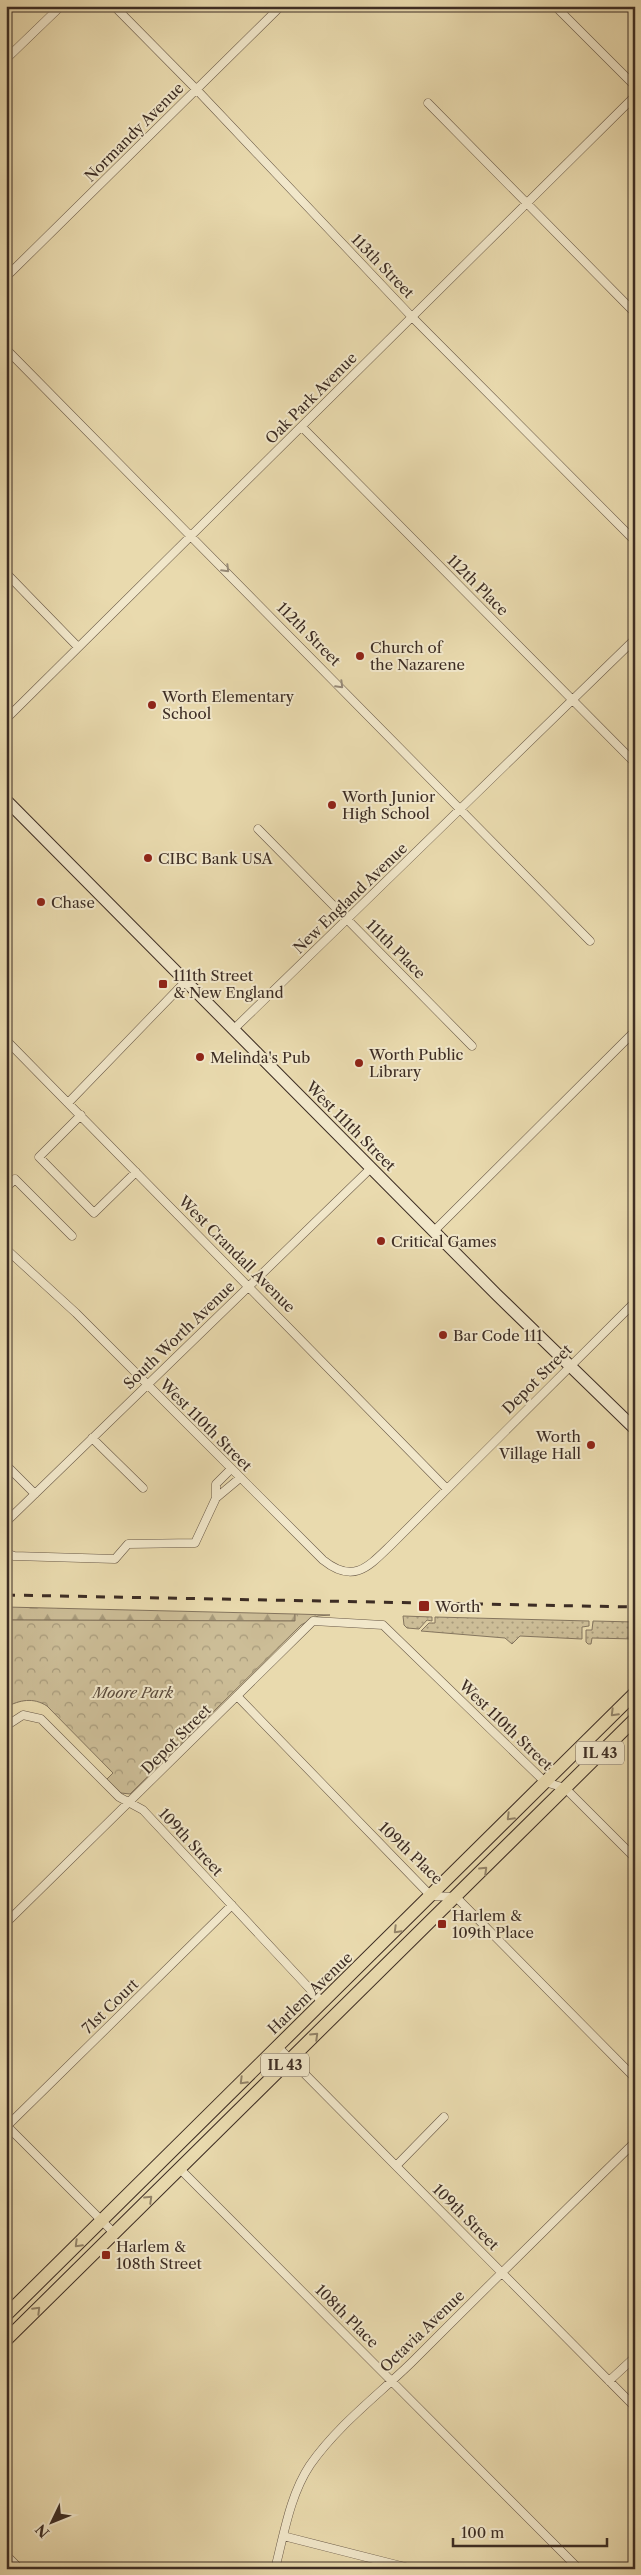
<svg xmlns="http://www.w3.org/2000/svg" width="641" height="2575" font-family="'Libre Caslon Text',serif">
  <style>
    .grass { fill: url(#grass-dots); stroke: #84755e }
    .forest { fill: url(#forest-firs); stroke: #84755e }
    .park { fill: url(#park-crowns); stroke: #84755e }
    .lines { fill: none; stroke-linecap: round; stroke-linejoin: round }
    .street-casing { stroke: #685846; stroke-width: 9 }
    .secondary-casing { stroke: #3d2d24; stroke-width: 13 }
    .primary-casing { stroke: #3d2d24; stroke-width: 14 }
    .street { stroke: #f1e7ca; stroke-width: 8 }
    .secondary { stroke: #f1e7ca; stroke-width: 11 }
    .primary { stroke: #e9daae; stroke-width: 12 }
    .rail { stroke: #3d2d24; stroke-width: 3; stroke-dasharray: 9 9; stroke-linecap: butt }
    .oneway { stroke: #978a77 }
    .oneway2 { stroke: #938469 }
    .poi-dot { fill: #8f2418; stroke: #f1e7ca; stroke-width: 2 }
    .labels { text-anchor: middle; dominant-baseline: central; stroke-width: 4; stroke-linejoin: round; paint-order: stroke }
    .shield { fill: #f1e7ca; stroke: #736556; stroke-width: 1 }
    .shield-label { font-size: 14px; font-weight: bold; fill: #3d2d24 }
    .street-label { font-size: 15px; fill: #3d2d24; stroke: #f1e7ca }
    .poi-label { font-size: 15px; fill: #3d2d24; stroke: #f1e7ca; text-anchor: start }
    .park-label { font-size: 15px; font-style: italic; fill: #5a4a3b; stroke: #f1e7ca }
  </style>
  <defs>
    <pattern id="grass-dots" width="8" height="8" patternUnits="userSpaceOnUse" patternTransform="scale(1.25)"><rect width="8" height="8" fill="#ccbd97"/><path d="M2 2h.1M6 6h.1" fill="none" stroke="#a79a7b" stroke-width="1.8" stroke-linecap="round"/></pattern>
    <pattern id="forest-firs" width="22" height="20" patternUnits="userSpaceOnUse" patternTransform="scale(1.25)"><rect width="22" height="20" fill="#ccbd97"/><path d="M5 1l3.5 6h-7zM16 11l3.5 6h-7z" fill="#a79a7b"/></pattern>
    <pattern id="park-crowns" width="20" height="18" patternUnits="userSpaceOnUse" patternTransform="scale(1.25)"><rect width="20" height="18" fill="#ccbd97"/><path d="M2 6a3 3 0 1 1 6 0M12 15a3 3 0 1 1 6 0" fill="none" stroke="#a79a7b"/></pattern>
  </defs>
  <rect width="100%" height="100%" fill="#e9daae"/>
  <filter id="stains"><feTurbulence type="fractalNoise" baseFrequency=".004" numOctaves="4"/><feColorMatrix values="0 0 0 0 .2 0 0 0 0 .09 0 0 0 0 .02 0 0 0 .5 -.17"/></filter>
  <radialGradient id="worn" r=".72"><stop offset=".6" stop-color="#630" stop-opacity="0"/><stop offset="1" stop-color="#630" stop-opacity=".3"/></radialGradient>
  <path class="grass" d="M403 1616 432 1617V1621L427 1620 419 1629 407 1628 404 1625Z
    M435 1617 589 1621V1626L582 1627V1639L520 1636 512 1644 505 1638 421 1631 429 1623H435Z
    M593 1621 635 1622V1639L592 1638 591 1644H588L586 1642V1630H592Z"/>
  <path class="forest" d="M6 1607 295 1614 296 1621 6 1620Z"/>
  <path class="park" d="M295 1614 330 1615 318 1616 301 1625 130 1794 121 1793 107 1779 113 1773 47 1706C33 1697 20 1700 6 1707V1620L295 1621Z"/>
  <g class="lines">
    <defs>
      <path id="street" d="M114 6 196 89 412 317 635 541
        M555 6 635 86
        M6 59 61 6
        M428 103 635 313
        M6 277 281 6
        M6 349 590 941
        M302 427 635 763
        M6 573 78 647
        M6 719 635 96
        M258 829 472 1046
        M234 1029 635 639
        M6 1040 447 1489
        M68 1103 186 981
        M81 1115 39 1157 94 1213 136 1172
        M6 1188 15 1179 72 1236
        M434 1231 635 1031
        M6 1249 76 1313 323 1560C354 1585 369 1566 392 1544L635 1302
        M92 1438 143 1488
        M6 1465 35 1494
        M216 1498V1484L231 1469
        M6 1522 371 1168
        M6 1553 14 1556 115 1559 128 1544 195 1543 216 1498 240 1478
        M238 1697 431 1896 456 1897 635 2078
        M6 1726 23 1715 41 1719 119 1797 143 1810 323 2003
        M6 1923 313 1621 383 1625 545 1782 565 1788 635 1858
        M278 2047 635 2407
        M6 2125 114 2233
        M7 2126 232 1905
        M396 2166 444 2117
        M180 2169 579 2569
        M609 2381 635 2357
        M283 2536 413 2569
        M6 2555 20 2569
        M275 2569C284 2534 290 2495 310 2465 338 2425 377 2396 411 2363 485 2289 560 2215 635 2142"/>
      <path id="secondary" d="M6 800 496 1294 635 1429"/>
      <path id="primary" d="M6 2315 635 1693
        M6 2340 635 1719"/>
    </defs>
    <use href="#street" class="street-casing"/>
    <use href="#secondary" class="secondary-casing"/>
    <use href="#primary" class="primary-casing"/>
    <use href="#street" class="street"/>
    <use href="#secondary" class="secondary"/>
    <use href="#primary" class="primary"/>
    <path class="rail" d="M6 1595 635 1607"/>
  </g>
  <defs><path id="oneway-chevron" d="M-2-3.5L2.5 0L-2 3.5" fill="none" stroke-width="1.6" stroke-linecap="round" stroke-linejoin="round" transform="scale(1.25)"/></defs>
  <g class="oneway">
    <use href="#oneway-chevron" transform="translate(226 569) rotate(45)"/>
    <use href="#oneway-chevron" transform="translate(340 685) rotate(45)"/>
  </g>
  <g class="oneway2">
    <use href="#oneway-chevron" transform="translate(614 1713) rotate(135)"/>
    <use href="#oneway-chevron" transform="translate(510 1817) rotate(135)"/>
    <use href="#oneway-chevron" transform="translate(484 1870) rotate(-44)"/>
    <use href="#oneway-chevron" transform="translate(397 1930) rotate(135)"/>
    <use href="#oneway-chevron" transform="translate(315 2036) rotate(-44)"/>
    <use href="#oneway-chevron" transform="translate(243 2081) rotate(135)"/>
    <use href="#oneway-chevron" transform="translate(149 2199) rotate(-44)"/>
    <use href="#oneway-chevron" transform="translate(78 2244) rotate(135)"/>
    <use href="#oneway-chevron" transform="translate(37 2310) rotate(-45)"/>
  </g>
  <g class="poi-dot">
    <circle cx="360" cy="656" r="5"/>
    <circle cx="152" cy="705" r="5"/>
    <circle cx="332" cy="805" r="5"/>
    <circle cx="148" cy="858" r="5"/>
    <circle cx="41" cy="902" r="5"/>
    <rect x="158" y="979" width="10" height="10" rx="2.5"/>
    <circle cx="200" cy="1057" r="5"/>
    <circle cx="359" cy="1063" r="5"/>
    <circle cx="381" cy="1241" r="5"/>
    <circle cx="443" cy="1335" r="5"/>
    <circle cx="591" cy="1445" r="5"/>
    <rect x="418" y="1600" width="12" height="12" rx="2.5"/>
    <rect x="437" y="1919" width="10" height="10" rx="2.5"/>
    <rect x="101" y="2250" width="10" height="10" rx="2.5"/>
  </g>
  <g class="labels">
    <g class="shield">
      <rect x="576" y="1741.5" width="48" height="23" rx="4"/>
      <rect x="261" y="2053.5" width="48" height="23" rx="4"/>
    </g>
    <g class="shield-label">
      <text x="600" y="1753">IL 43</text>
      <text x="285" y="2065">IL 43</text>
    </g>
    <g class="street-label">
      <text transform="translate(134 132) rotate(-45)">Normandy Avenue</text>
      <text transform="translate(383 266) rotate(46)">113th Street</text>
      <text transform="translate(311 398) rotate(-45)">Oak Park Avenue</text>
      <text transform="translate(478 585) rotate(45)">112th Place</text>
      <text transform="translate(309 634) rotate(45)">112th Street</text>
      <text transform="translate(350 898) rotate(-44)">New England Avenue</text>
      <text transform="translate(396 949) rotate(45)">111th Place</text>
      <text transform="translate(351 1126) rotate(45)">West 111th Street</text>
      <text transform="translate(237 1254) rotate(45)">West Crandall Avenue</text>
      <text transform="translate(179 1335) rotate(-44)">South Worth Avenue</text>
      <text transform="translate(537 1379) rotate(-45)">Depot Street</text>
      <text transform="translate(206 1425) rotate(45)">West 110th Street</text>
      <text transform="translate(506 1725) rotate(44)">West 110th Street</text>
      <text transform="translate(176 1739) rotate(-45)">Depot Street</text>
      <text transform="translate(191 1842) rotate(47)">109th Street</text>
      <text transform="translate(411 1853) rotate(44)">109th Place</text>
      <text transform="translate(310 1993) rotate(-44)">Harlem Avenue</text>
      <text transform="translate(110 2006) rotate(-44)">71st Court</text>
      <text transform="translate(466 2217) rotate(45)">109th Street</text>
      <text transform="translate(347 2316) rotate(45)">108th Place</text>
      <text transform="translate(422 2331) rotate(-44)">Octavia Avenue</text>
    </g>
    <g class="poi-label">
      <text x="370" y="647">Church of<tspan x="370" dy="17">the Nazarene</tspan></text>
      <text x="162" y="696">Worth Elementary<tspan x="162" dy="17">School</tspan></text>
      <text x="342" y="796">Worth Junior<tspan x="342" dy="17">High School</tspan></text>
      <text x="158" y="858">CIBC Bank USA</text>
      <text x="51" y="902">Chase</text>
      <text x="173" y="975">111th Street<tspan x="173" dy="17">&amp; New England</tspan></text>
      <text x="369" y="1054">Worth Public<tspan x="369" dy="17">Library</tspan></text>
      <text x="210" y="1057">Melinda's Pub</text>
      <text x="391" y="1241">Critical Games</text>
      <text x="453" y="1335">Bar Code 111</text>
      <text x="581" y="1436" text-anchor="end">Worth<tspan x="581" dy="17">Village Hall</tspan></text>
      <text x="435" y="1606">Worth</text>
      <text x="452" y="1915">Harlem &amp;<tspan x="452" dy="17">109th Place</tspan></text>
      <text x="116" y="2246">Harlem &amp;<tspan x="116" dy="17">108th Street</tspan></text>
    </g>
    <g class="park-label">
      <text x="133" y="1692">Moore Park</text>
    </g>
  </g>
  <rect width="641" height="2575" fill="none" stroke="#e9daae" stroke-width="25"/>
  <rect x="8" y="8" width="626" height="2560" fill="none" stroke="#3d2d24" stroke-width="2.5"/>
  <rect x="12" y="12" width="616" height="2550" fill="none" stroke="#3d2d24"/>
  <g transform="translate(52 2522) rotate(227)" stroke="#f1e7ca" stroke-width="4" paint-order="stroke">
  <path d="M0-4L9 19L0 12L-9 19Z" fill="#3d2d24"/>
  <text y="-8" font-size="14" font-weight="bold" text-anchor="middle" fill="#3d2d24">N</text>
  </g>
  <path d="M453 2538v8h154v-8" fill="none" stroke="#3d2d24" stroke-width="2.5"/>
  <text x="461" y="2538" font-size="15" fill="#3d2d24" stroke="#f1e7ca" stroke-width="4" paint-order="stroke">100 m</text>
  <rect width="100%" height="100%" filter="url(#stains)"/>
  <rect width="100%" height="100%" fill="url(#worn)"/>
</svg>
